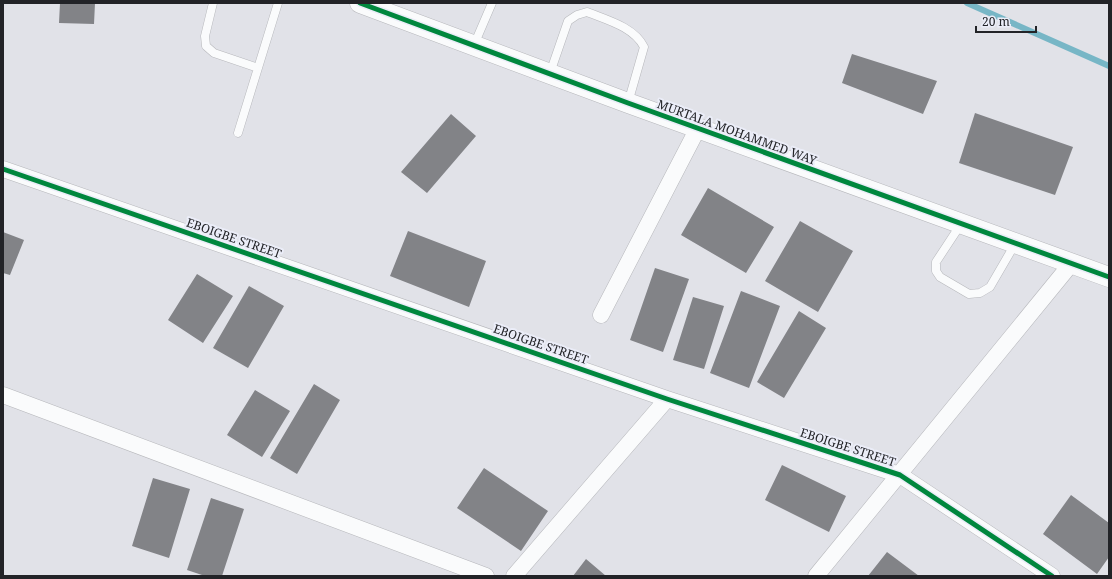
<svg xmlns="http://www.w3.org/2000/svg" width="1112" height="579" font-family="'Noto Serif',serif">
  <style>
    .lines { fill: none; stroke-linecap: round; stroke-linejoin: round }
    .stream { stroke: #77b6c6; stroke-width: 6 }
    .building { fill: #828387 }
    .service-casing { stroke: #b6b7bb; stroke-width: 9 }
    .minor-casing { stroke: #b6b7bb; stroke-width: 17 }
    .tertiary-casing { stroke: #b6b7bb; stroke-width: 21 }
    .service { stroke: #fafbfc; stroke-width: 8 }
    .minor { stroke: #fafbfc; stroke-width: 16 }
    .tertiary { stroke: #fafbfc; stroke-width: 20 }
    .cycleway-casing { stroke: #ebedf8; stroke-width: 8 }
    .cycleway { stroke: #00873e; stroke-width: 5 }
    .labels { text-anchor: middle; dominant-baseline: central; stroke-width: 4; stroke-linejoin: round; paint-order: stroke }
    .street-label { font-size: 12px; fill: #222327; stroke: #ebedf8 }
  </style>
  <rect width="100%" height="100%" fill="#e1e2e8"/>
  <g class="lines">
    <path class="stream" d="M967 3 1109 66"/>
  </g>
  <path class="building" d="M60 3H95L94 24 59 23Z
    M852 54 937 81 923 114 842 83Z
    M975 113 1073 147 1055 195 959 163Z
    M451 114 476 136 427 193 401 172Z
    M708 188 774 227 746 273 681 235Z
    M800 221 853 251 818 312 765 281Z
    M408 231 486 261 469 307 390 276Z
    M3 232 24 240 10 275 3 273Z
    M655 268 689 279 663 352 630 340Z
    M197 274 233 296 203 343 168 320Z
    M249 286 284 306 248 368 213 348Z
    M741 291 780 306 749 388 710 373Z
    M693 297 724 306 704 369 673 360Z
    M799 311 826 328 784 398 757 382Z
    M314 384 340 400 297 474 270 458Z
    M255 390 290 411 262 457 227 435Z
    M782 465 846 496 829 532 765 500Z
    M484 468 548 511 521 551 457 508Z
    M153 478 190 489 169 558 132 546Z
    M1071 495 1109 523V557L1097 574 1043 534Z
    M211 498 244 509 222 576H205L187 570Z
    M887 552 919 576H868Z
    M586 559 606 576H573Z"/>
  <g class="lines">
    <defs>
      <path id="service" d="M213 3 205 36 206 46 214 53 258 68
        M474 45 492 3
        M550 73 568 21 577 15 587 12C607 20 634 27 644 47L628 103
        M238 133 278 3
        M961 224 936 262V271L940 277 969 294 980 293 990 287 1015 244"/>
      <path id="minor" d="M3 169 667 399 900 475 1052 576
        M601 315 698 128
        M3 395 486 576
        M514 576 667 399
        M816 576 1071 264"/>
      <path id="tertiary" d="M360 3 628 103 1109 277"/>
    </defs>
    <use href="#service" class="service-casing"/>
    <use href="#minor" class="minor-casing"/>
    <use href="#tertiary" class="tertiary-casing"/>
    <use href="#service" class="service"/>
    <use href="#minor" class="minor"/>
    <use href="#tertiary" class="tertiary"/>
    <defs>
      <path id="cycleway" d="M360 3 628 103 1109 277
        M3 169 667 399 900 475 1052 576"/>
    </defs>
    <use href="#cycleway" class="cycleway-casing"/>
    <use href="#cycleway" class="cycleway"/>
  </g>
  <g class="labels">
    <g class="street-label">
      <text transform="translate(737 132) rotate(20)">MURTALA MOHAMMED WAY</text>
      <text transform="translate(234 238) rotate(19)">EBOIGBE STREET</text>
      <text transform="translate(541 344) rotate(19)">EBOIGBE STREET</text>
      <text transform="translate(848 447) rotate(18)">EBOIGBE STREET</text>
    </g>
  </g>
  <rect width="1112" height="579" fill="none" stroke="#222327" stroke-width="8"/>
  <path d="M976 26v6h60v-6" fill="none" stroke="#222327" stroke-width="2"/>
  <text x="982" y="26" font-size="12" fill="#222327" stroke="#ebedf8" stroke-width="3" paint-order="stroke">20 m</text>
</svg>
